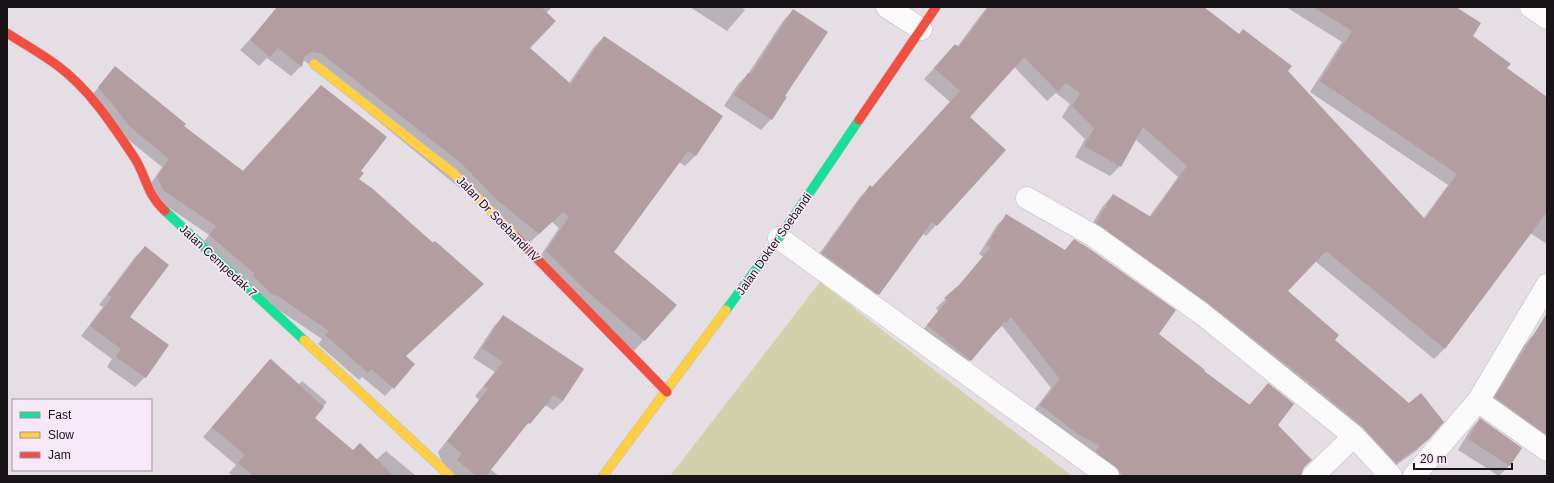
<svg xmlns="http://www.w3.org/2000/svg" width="1554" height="483" font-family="Arial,sans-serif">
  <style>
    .green { fill: #d2d1ab }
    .shadow { fill: #0003 }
    .building { fill: #b29da1 }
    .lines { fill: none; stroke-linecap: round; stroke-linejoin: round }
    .street-casing { stroke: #c2bcc2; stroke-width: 23 }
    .fast-casing { stroke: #c2bcc2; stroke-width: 10 }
    .slow-casing { stroke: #c2bcc2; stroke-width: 10 }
    .jam-casing { stroke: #c2bcc2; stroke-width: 10 }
    .street { stroke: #fbfafb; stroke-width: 22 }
    .fast { stroke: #16e098; stroke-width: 9 }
    .slow { stroke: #ffcf43; stroke-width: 9 }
    .jam { stroke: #f24e42; stroke-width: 9 }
    .labels { text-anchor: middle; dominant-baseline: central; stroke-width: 3.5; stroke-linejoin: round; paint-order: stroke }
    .street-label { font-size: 12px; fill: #181418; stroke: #f6e8f6 }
  </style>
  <rect width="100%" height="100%" fill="#e6dee5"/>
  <path class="green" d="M820 282 1072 476H670Z"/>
  <path class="shadow" d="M309 7H552L546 13 529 48 569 83 594 47 604 37 722 117 695 156 685 166 679 162 613 253 675 305 634 351 537 261 559 228 552 222 528 244 305 61 302 62 301 66 291 76 267 58 259 66 240 50 271 16Z
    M690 7H742L745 10 727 31Z
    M987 7H1202L1287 71 1423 219 1448 185 1310 92 1342 42 1286 7H1450L1471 36 1506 69 1547 98V244L1530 233 1444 349 1434 359 1315 261 1286 291 1427 440 1416 451 1385 473 1086 233 1103 206 1113 195 1149 217 1178 177 1135 139 1120 166 1110 176 1075 157 1085 139 1062 117 1070 104 1056 93 1047 101 1014 67 969 118 1005 150 936 225 926 236 922 233 878 294 867 304 812 264 860 197 870 187 872 188 950 102 924 79 955 45 957 47Z
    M793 10 784 97 771 119 761 130 724 106 738 84 748 74 783 21Z
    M115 68 183 126 242 172 313 95 359 171 357 179 483 284 405 356 414 364 385 396 362 377 359 380 318 344 322 339 267 302 202 244 209 235 155 198 149 186 162 167 120 133 91 96Z
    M1006 216 1064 251 1074 240 1158 335 1203 371 1249 405 1268 384 1277 425 1310 460 1300 472V476H1107L1031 414 1051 388 1002 326 996 332 995 331 961 370 919 335 938 311 936 308 955 290 983 257 979 254 997 225Z
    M145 247 128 318 145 377 135 387 107 367 112 359 81 336 103 307 99 305 135 257Z
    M503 317 563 401 553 410 545 405 519 433 490 469 499 476H447L438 452 479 400 475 396 495 372 473 358 494 326Z
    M1547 319V462L1546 458 1483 410 1515 356Z
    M271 359 299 384 302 381 327 402 313 418 353 451 376 460 386 451 416 476H233L229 473 236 465 203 437Z
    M1480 419 1521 448 1509 466 1499 476 1458 450 1470 430Z"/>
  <path class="building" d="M277 7H541L556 21 530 48 571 84 604 36 723 116 696 156 688 151 614 252 677 305 645 341 581 286 546 251 569 217 563 212 539 234 497 200 461 163 322 54 315 52 309 53 304 57 302 67 278 48 270 57 250 40Z
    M989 7H1204L1239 34 1243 29 1292 66 1288 71 1425 219 1457 174 1320 81 1352 31 1313 7H1456L1481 23 1473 36 1511 64 1507 68 1547 97V212L1445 349 1326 251 1288 291 1339 335 1335 340 1409 403 1421 393 1444 422 1428 440 1396 463 1362 426 1310 383 1208 303 1096 223 1113 194 1151 217 1187 166 1143 127 1121 167 1084 146 1094 128 1072 106 1080 93 1066 83 1058 92 1024 57 970 117 1006 150 937 226 932 222 879 295 822 253 870 185 872 187 960 91 934 68 955 44 959 47Z
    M793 9 828 32 785 96 787 97 772 120 734 95 748 73 751 74Z
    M115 66 186 124 184 126 243 171 321 85 387 137 361 171 364 173 359 179 373 189 433 243 435 241 484 284 406 356 415 364 394 389 371 369 368 373 325 335 329 331 275 294 274 296 253 276 255 274 209 235 216 226 163 190 157 177 169 159 128 125 114 106 98 87Z
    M1006 214 1065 250 1074 239 1087 247 1176 310 1159 334 1205 370 1204 371 1250 405 1268 383 1294 404 1278 425 1312 460 1304 467 1301 476H1124L1115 466 1095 452 1100 446 1078 434 1040 405 1060 379 1011 317 1006 323 1004 322 971 361 927 325 947 301 944 298 960 284 991 247 987 245Z
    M145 246 169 265 130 317 169 345 146 378 116 357 121 349 90 326 112 297 108 295Z
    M1547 313V435L1495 397Z
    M503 315 584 369 563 401 554 395 530 424 528 423 486 476H476L457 460 462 454 447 441 488 389 484 386 503 362 482 348Z
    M270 359 324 407 315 418 353 450 360 443 394 476H254L238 463 245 455 212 427Z
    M1480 418 1522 448 1510 466 1468 439Z"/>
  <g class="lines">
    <defs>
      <path id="street" d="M887 7 921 29
        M1531 7 1547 18
        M1027 198 1094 236 1201 313 1354 436
        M779 238 1108 476
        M1478 401 1547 450
        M1313 476 1354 436 1391 476
        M1414 476 1478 401 1547 285"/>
      <path id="fast" d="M165 211 304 340
        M726 310 779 238 859 120"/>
      <path id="slow" d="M314 64 453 173 515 236
        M304 340 450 476
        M603 476 726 310"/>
      <path id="jam" d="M7 33C24 44 42 54 58 66 90 90 112 124 134 157 147 177 146 194 165 211
        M859 120 936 7
        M515 236 667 392"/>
    </defs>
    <use href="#street" class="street-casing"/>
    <use href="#fast" class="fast-casing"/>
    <use href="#slow" class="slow-casing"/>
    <use href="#jam" class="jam-casing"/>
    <use href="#street" class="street"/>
    <use href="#fast" class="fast"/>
    <use href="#slow" class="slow"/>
    <use href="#jam" class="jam"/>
  </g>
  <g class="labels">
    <g class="street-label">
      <text transform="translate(498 219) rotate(46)">Jalan Dr Soebandi IV</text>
      <text transform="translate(774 244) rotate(-55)">Jalan Dokter Soebandi</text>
      <text transform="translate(218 261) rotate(43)">Jalan Cempedak 7</text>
    </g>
  </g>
  <rect width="1554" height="483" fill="none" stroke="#181418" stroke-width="16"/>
  <rect x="12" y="399" width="140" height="72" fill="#f6e8f6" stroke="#9d939d"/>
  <rect x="20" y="412" width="20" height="6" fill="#16e098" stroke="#9d939d"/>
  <text x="48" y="419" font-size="12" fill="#181418">Fast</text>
  <rect x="20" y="432" width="20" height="6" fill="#ffcf43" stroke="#9d939d"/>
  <text x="48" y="439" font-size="12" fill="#181418">Slow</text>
  <rect x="20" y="452" width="20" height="6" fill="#f24e42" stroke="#9d939d"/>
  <text x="48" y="459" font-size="12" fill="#181418">Jam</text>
  <path d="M1414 463v6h98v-6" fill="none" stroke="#181418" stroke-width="2"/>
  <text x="1420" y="463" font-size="12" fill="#181418" stroke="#f6e8f6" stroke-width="3" paint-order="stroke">20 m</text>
</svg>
